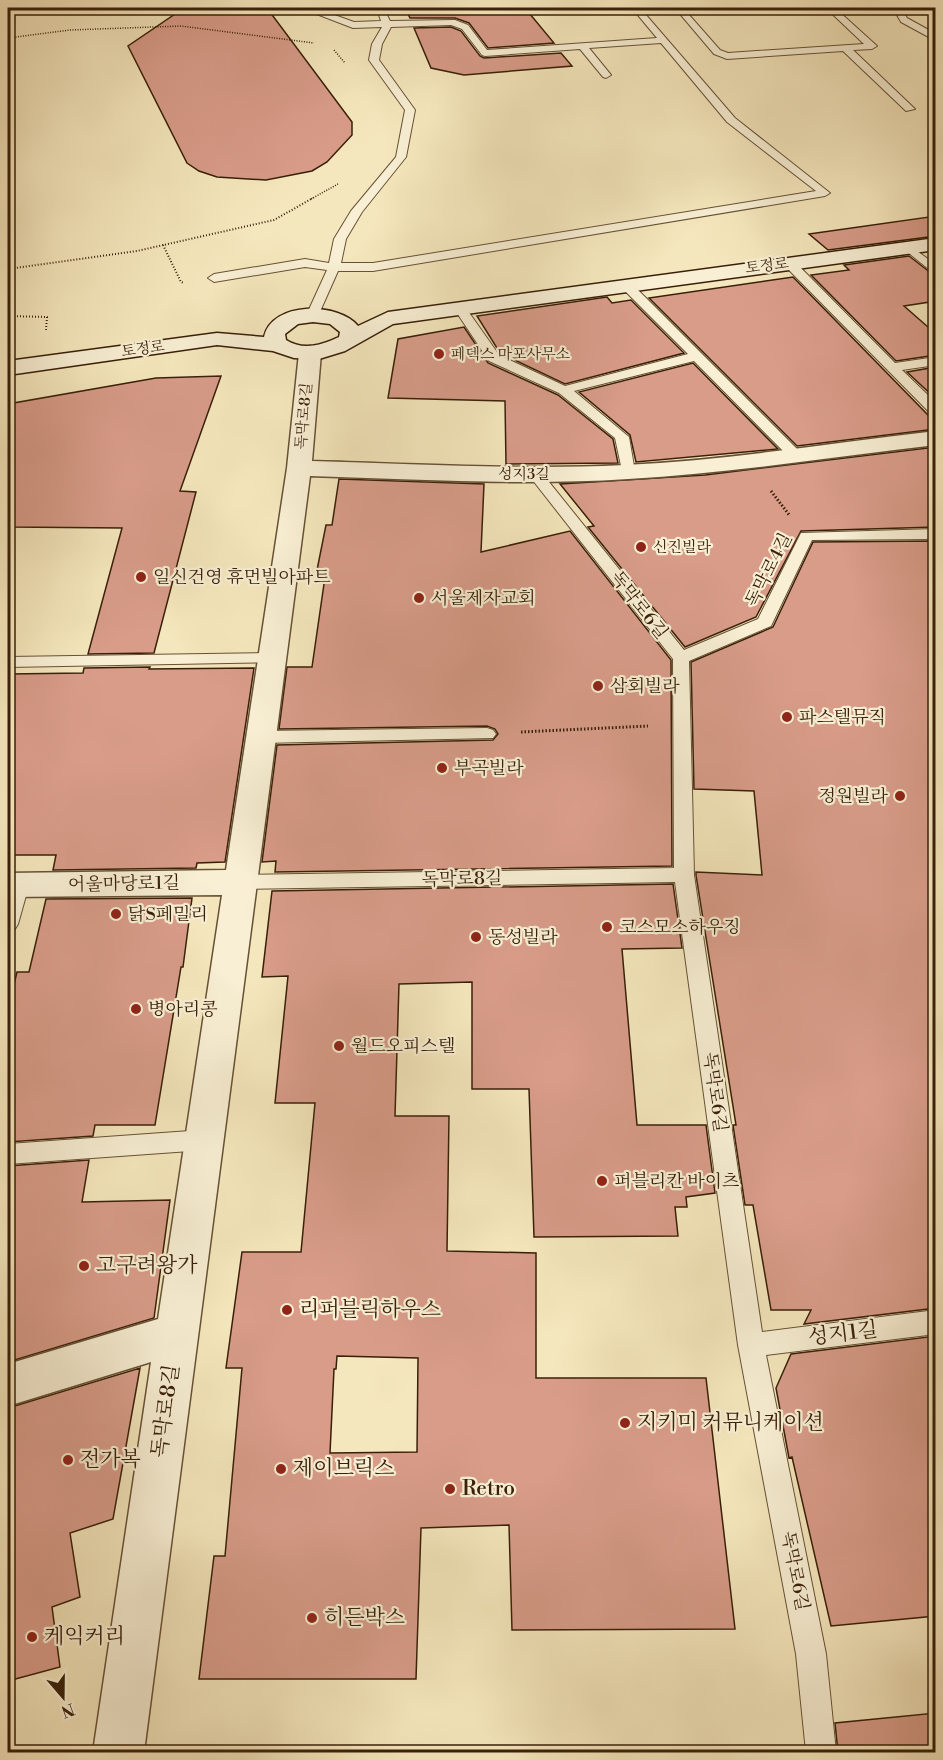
<svg xmlns="http://www.w3.org/2000/svg" width="943" height="1760" font-family="'Libre Bodoni','Noto Serif KR',serif">
  <style>
    .building { fill: #d89c89; stroke: #381f08; stroke-width: 1.5; fill-rule: evenodd }
    .lines { fill: none; stroke-linecap: round; stroke-linejoin: round }
    .lane-casing { stroke: #675135; stroke-width: 2 }
    .street-casing { stroke: #675135; stroke-width: 3 }
    .secondary-casing { stroke: #381f08; stroke-width: 3 }
    .path-far2 { stroke: #381f08; stroke-width: 1.5; stroke-dasharray: 1 1.5; stroke-linecap: butt }
    .path-far1 { stroke: #381f08; stroke-width: 2; stroke-dasharray: 1 2; stroke-linecap: butt }
    .path { stroke: #381f08; stroke-width: 3; stroke-dasharray: 1.5 2; stroke-linecap: butt }
    .lane { fill: #f8efd4; fill-rule: evenodd }
    .street { fill: #f8efd4; fill-rule: evenodd }
    .secondary { fill: #f8efd4; fill-rule: evenodd }
    .poi-dot { fill: #8f2418; stroke: #f8efd4; stroke-width: 2 }
    .labels { text-anchor: middle; dominant-baseline: central; stroke-width: 4.5; stroke-linejoin: round; paint-order: stroke }
    .far-street-label { font-size: 15px; fill: #381f08; stroke: #f8efd4 }
    .far-poi-label { font-size: 15px; fill: #381f08; stroke: #f8efd4; text-anchor: start }
    .street-label { font-size: 18px; fill: #381f08; stroke: #f8efd4 }
    .poi-label { font-size: 18px; fill: #381f08; stroke: #f8efd4; text-anchor: start }
    .near-poi-label { font-size: 21px; fill: #381f08; stroke: #f8efd4; text-anchor: start }
    .near-street-label { font-size: 21px; fill: #381f08; stroke: #f8efd4 }
  </style>
  <rect width="100%" height="100%" fill="#f5e7bd"/>
  <filter id="stains"><feTurbulence type="fractalNoise" baseFrequency=".00333" numOctaves="4"/><feColorMatrix values="0 0 0 0 .2 0 0 0 0 .09 0 0 0 0 .02 0 0 0 .5 -.17"/></filter>
  <radialGradient id="worn" r=".72"><stop offset=".6" stop-color="#630" stop-opacity="0"/><stop offset="1" stop-color="#630" stop-opacity=".3"/></radialGradient>
  <path class="building" d="M184 8H267L352 122V135L327 162 312 171 266 180 217 177 199 171 187 163 128 46Z
    M405 8H525L554 43 488 48 469 23 455 18H410Z
    M451 27 461 31 480 56 484 58 561 53 572 66 464 75 431 68 414 28Z
    M936 216V236L828 250 809 234Z
    M909 256 936 277V301L904 306 936 334V355L896 361 811 275 849 270 844 265Z
    M793 277 929 416 936 417V429L797 446 649 298Z
    M607 297 612 303 631 300 684 353 565 384 500 353 477 316Z
    M464 327 488 363 558 395 613 439 618 463 506 464 505 401 388 398 398 339Z
    M693 363 778 449 636 462 630 435 579 392Z
    M936 367V399L907 372Z
    M221 376 180 491 196 492 154 653 88 654 122 528 8 527V404L156 378Z
    M936 447V527L801 531 756 617 685 647 588 527 594 526 560 484 705 475Z
    M339 479 484 484 481 552 570 531 671 660 672 866 275 872 276 861 262 862 277 745 493 740 498 734 495 729 487 726 279 729 287 667H312L326 570H317L326 525H332Z
    M936 541V1308L804 1324 811 1310H771L753 1205H745L733 1125H736L696 875V872L762 875 754 791 694 789 691 662 773 627 813 542Z
    M150 667 149 669 254 668 225 862 197 863 196 868 53 870 56 855H8V674L83 673 84 668Z
    M673 884 682 948 622 949 637 1125H706L715 1193 686 1197 687 1207H675L678 1236 534 1237 529 1089H472V982L399 984 395 1116H449L447 1251 536 1253V1378H706L735 1629 512 1630 509 1525 421 1528 416 1679H199L214 1556H225L242 1368H226L242 1252H301L315 1103H275L288 976 262 977 272 891ZM337 1356 418 1358 417 1452 330 1453 334 1369H336Z
    M192 898 183 967H181L155 1125H95L93 1136 8 1142V1009L17 972H29L46 899Z
    M89 1160 82 1202 170 1200 154 1318 8 1362V1166Z
    M936 1336V1616L831 1626 792 1457 789 1458 776 1388 791 1354Z
    M140 1368 113 1519 70 1533 80 1597 52 1607 60 1667 8 1681V1408Z
    M936 1713V1752H838L835 1723Z"/>
  <g class="lines">
    <defs>
      <path id="lane" d="M285 8H315L354 22 381 21 379 15 383 12 386 13 390 21 455 20 468 25 487 50 657 38 632 8H640L735 118 830 193 825 196 373 271H338L318 316 316 319H308L306 316 327 270 305 267 214 282 208 278 214 274 305 259 329 263 334 239 351 211 396 157 405 110 369 60 372 44 382 27 353 28 314 13ZM451 25 462 29 482 55 485 56 580 49 603 77 606 78 611 75 589 48 661 43 727 122 816 191 373 263H341L346 239 362 212 406 157 415 110 379 60 382 44 391 27Z
        M675 8H683L720 50 728 53 864 44 826 8H835L877 46 872 49 853 50 915 109 906 111 843 51 727 59 714 54Z
        M893 8H901L907 18 936 34V41L901 22Z
        M909 245 936 265V275L905 250V246Z
        M789 259 793 260 895 363 936 357V365L902 370 936 403V415L931 414 785 266 783 263Z
        M626 281 630 282 800 452 802 455 800 458H790L694 361 574 391 629 437 635 472 633 475H623L615 438 559 393 489 361 453 307 459 303 463 304 499 355 565 386 688 354 622 288 620 285Z
        M536 471 541 472 684 650 758 619 801 533 936 529V539L812 540 771 626 689 661 694 875 762 1332 936 1310V1334L766 1355 826 1654 836 1752H806L796 1654 738 1345 675 882 240 889 233 887 230 882 233 877 240 875 674 868 673 659 531 478 529 475 531 472Z
        M273 653 279 654 281 658 279 662 8 667V657Z
        M487 728 493 730 496 734 493 738 261 743 255 741 252 737 255 733 261 731Z
        M19 878 26 880 29 885 18 924 15 929 8 932V891L12 880Z
        M204 1130 212 1133 215 1140 212 1147 204 1150 8 1164V1144Z"/>
      <path id="street" d="M310 346 318 348 321 353 312 461C416 464 520 470 625 465 729 460 832 443 936 431V445C833 457 731 473 628 479 522 486 416 479 310 476L144 1752H93L151 1362 8 1406V1364L158 1319 222 895 8 897V873L226 870 287 468 299 353 302 348Z"/>
      <path id="secondary" d="M936 238V250L393 324 345 351 319 359 294 358 273 351 217 345 8 375V361L217 333 264 337C272 301 338 302 358 326L388 312ZM313 322 330 324 340 332 339 337C322 345 303 351 286 340L285 334 298 324Z"/>
    </defs>
    <use href="#lane" class="lane-casing"/>
    <use href="#street" class="street-casing"/>
    <use href="#secondary" class="secondary-casing"/>
    <path class="path-far2" d="M8 38 70 30 181 26 314 43
      M334 50 345 63
      M311 199 338 184"/>
    <path class="path-far1" d="M163 245 181 282 184 283
      M8 269 137 251 274 220 313 198
      M8 316 47 317 46 330"/>
    <path class="path" d="M771 491 790 516
      M521 732 648 726"/>
    <use href="#lane" class="lane"/>
    <use href="#street" class="street"/>
    <use href="#secondary" class="secondary"/>
  </g>
  <g class="poi-dot">
    <circle cx="439" cy="354" r="6"/>
    <circle cx="641" cy="547" r="6"/>
    <circle cx="141" cy="577" r="6"/>
    <circle cx="419" cy="598" r="6"/>
    <circle cx="598" cy="686" r="6"/>
    <circle cx="787" cy="717" r="6"/>
    <circle cx="442" cy="768" r="6"/>
    <circle cx="900" cy="796" r="6"/>
    <circle cx="116" cy="914" r="6"/>
    <circle cx="607" cy="927" r="6"/>
    <circle cx="476" cy="937" r="6"/>
    <circle cx="136" cy="1009" r="6"/>
    <circle cx="339" cy="1046" r="6"/>
    <circle cx="602" cy="1181" r="6"/>
    <circle cx="84" cy="1266" r="6"/>
    <circle cx="287" cy="1310" r="6"/>
    <circle cx="625" cy="1423" r="6"/>
    <circle cx="68" cy="1460" r="6"/>
    <circle cx="281" cy="1469" r="6"/>
    <circle cx="450" cy="1489" r="6"/>
    <circle cx="312" cy="1618" r="6"/>
    <circle cx="32" cy="1637" r="6"/>
  </g>
  <g class="labels">
    <g class="far-street-label">
      <text transform="translate(767 266) rotate(-7)">토정로</text>
      <text transform="translate(143 349) rotate(-8)">토정로</text>
      <text transform="translate(304 416) rotate(-85)">독막로8길</text>
      <text x="524" y="474">성지3길</text>
    </g>
    <g class="far-poi-label">
      <text x="451" y="354">페덱스 마포사무소</text>
      <text x="653" y="547">신진빌라</text>
    </g>
    <g class="street-label">
      <text transform="translate(769 570) rotate(-63)">독막로4길</text>
      <text transform="translate(639 605) rotate(52)">독막로6길</text>
      <text transform="translate(462 879) rotate(-1)">독막로8길</text>
      <text transform="translate(124 884) rotate(-1)">어울마당로1길</text>
      <text transform="translate(715 1092) rotate(82)">독막로6길</text>
      <text transform="translate(795 1571) rotate(79)">독막로6길</text>
    </g>
    <g class="poi-label">
      <text x="153" y="577">일신건영 휴먼빌아파트</text>
      <text x="431" y="598">서울제자교회</text>
      <text x="610" y="686">삼회빌라</text>
      <text x="799" y="717">파스텔뮤직</text>
      <text x="454" y="768">부곡빌라</text>
      <text x="888" y="796" text-anchor="end">정원빌라</text>
      <text x="128" y="914">닭S페밀리</text>
      <text x="619" y="927">코스모스하우징</text>
      <text x="488" y="937">동성빌라</text>
      <text x="148" y="1009">병아리콩</text>
      <text x="351" y="1046">월드오피스텔</text>
      <text x="614" y="1181">퍼블리칸 바이츠</text>
    </g>
    <g class="near-poi-label">
      <text x="96" y="1266">고구려왕가</text>
      <text x="299" y="1310">리퍼블릭하우스</text>
      <text x="637" y="1423">지키미 커뮤니케이션</text>
      <text x="80" y="1460">전가복</text>
      <text x="293" y="1469">제이브릭스</text>
      <text x="462" y="1489">Retro</text>
      <text x="324" y="1618">히든박스</text>
      <text x="44" y="1637">케익커리</text>
    </g>
    <g class="near-street-label">
      <text transform="translate(843 1334) rotate(-7)">성지1길</text>
      <text transform="translate(166 1411) rotate(-82)">독막로8길</text>
    </g>
  </g>
  <rect width="943" height="1760" fill="none" stroke="#f5e7bd" stroke-width="30"/>
  <rect x="9" y="9" width="925" height="1742" fill="none" stroke="#381f08" stroke-width="3"/>
  <rect x="15" y="15" width="913" height="1730" fill="none" stroke="#381f08" stroke-width="1.5"/>
  <g transform="translate(63 1697) rotate(160)" stroke="#f8efd4" stroke-width="4.5" paint-order="stroke">
  <path d="M0-4.5L10 22L0 15L-10 22Z" fill="#381f08"/>
  <text y="-9" font-size="16" font-weight="bold" text-anchor="middle" fill="#381f08">N</text>
  </g>
  <rect width="100%" height="100%" filter="url(#stains)"/>
  <rect width="100%" height="100%" fill="url(#worn)"/>
</svg>
